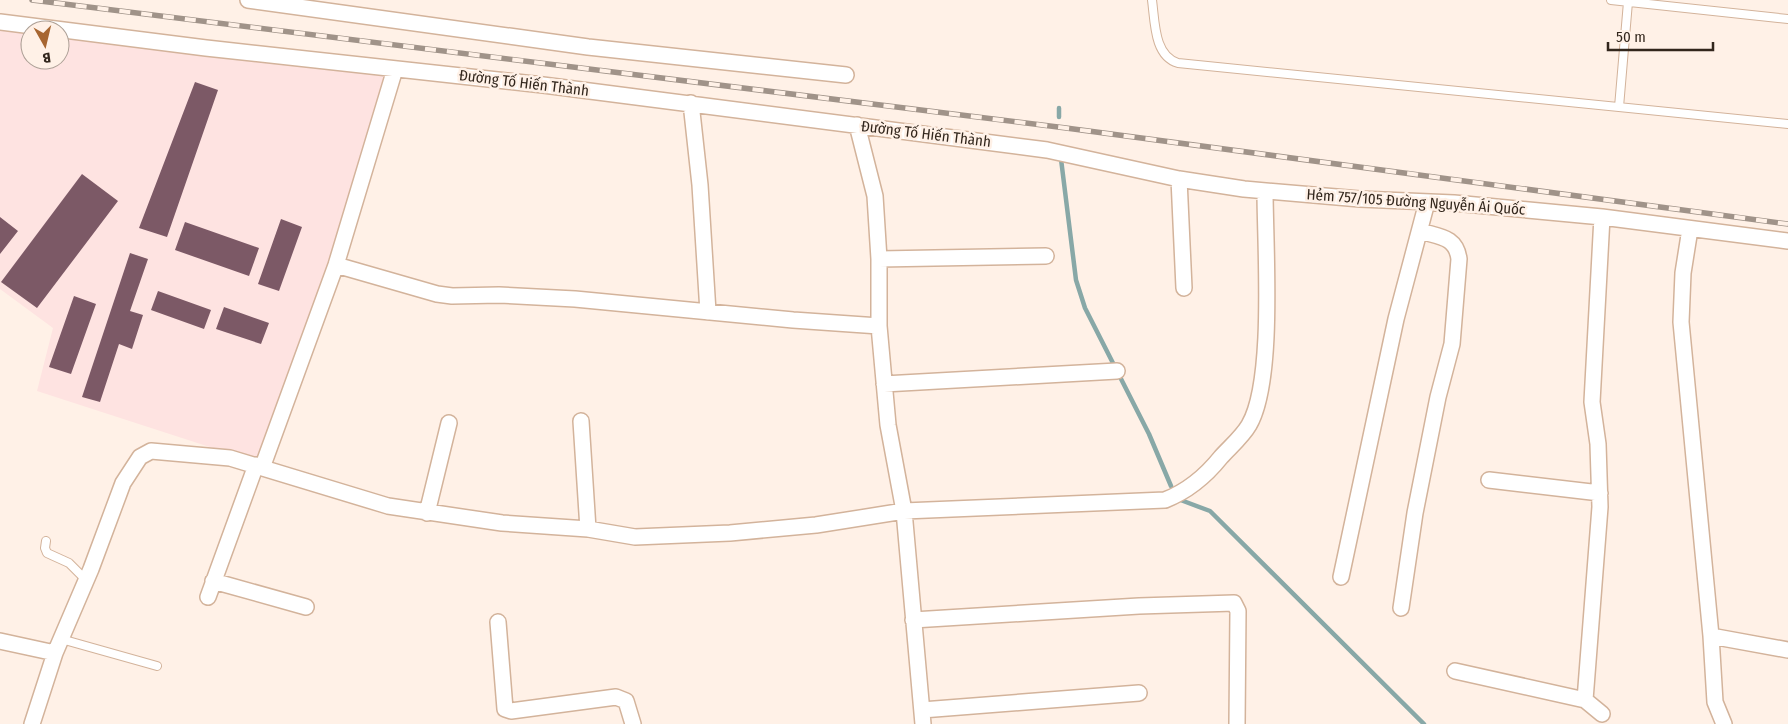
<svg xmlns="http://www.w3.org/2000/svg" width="1788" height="724" font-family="'Fira Sans Condensed',sans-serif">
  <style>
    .education { fill: #fee3e1 }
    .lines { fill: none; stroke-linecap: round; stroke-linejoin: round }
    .stream { stroke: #88a8a7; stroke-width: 4.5 }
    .building { fill: #7c5966 }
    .lane-casing { stroke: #d3b39b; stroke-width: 10 }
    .street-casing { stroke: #d3b39b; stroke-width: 18 }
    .lane { stroke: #fff; stroke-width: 8 }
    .street { stroke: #fff; stroke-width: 15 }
    .rail-casing { stroke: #a09389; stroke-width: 5.5 }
    .rail { stroke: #fff1e7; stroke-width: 4; stroke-dasharray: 11; stroke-linecap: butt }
    .labels { text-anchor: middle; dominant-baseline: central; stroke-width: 5; stroke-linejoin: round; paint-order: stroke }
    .street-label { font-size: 15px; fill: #32261c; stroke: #fff1e7 }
  </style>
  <rect width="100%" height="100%" fill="#fff1e7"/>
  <path class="education" d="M0 27 30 31V60H60V35L388 74 332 263 259 463 37 391 53 328 0 289Z"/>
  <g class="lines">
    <path class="stream" d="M1059 108V117
      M1061 159 1076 280 1085 308 1149 434 1171 486
      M1178 499 1210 511 1424 724"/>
  </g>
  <path class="building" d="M195 82 218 90 167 237 139 228Z
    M82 174 118 201 37 308 1 282Z
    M0 217 18 231 0 254Z
    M281 219 302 227 279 291 258 284Z
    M185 222 259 248 249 276 175 250Z
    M130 253 148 259 130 311 143 315 132 349 119 344 100 402 82 397Z
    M158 291 211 310 204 329 151 310Z
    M74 296 96 304 71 374 49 367Z
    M224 307 269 323 261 344 216 329Z"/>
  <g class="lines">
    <defs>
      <path id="lane" d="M1152 0C1155 22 1154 56 1178 63L1788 124
        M1611 0 1788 19
        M1619 107 1628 2
        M46 541 45 548 47 553 69 563 86 580
        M61 639 157 666"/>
      <path id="street" d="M248 0 588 47 846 75
        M0 22 206 48 543 85 1047 150 1179 179 1244 189 1360 199 1454 203 1602 217 1788 241
        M691 103 700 185 708 312
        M857 125 875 196 879 259V326L888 425 904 511 923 724
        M1179 179 1184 288
        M1690 229 1683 273 1681 322 1711 636 1715 702 1724 724
        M879 259 1046 256
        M336 265 437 294 452 296 499 295 575 299 793 320 879 326
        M884 384 1117 371
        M581 421 588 529
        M262 468 336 265 395 69
        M1489 480 1600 493
        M427 513 449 423
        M1341 577 1396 319 1427 202
        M213 581 306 607
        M208 597 256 465
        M1401 608 1415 513 1438 397 1452 344 1459 259C1456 236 1439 237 1420 231
        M913 620 1139 606 1234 603 1238 611 1237 724
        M498 622 505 709 511 711 616 697 626 701 633 724
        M1711 636 1788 650
        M0 641 55 653
        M1455 671 1585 700 1602 714
        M1585 700 1600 507 1598 444 1592 402 1602 217
        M922 710 1139 693
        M32 724 55 653 91 569 123 483 140 457 151 451 230 458 388 506 502 523 588 529 635 537 730 533 816 525 904 511 1165 500C1188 491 1205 477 1221 457 1230 447 1242 437 1249 425 1275 381 1265 246 1265 191"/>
    </defs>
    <use href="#lane" class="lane-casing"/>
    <use href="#street" class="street-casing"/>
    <use href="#lane" class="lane"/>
    <use href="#street" class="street"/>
    <defs>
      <path id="rail" d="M32 0 1066 128 1788 224"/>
    </defs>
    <use href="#rail" class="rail-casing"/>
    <use href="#rail" class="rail"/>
  </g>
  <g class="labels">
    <g class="street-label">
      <text transform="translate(524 83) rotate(7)">Đường Tố Hiến Thành</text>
      <text transform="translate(926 134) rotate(7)">Đường Tố Hiến Thành</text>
      <text transform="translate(1416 202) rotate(4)">Hẻm 757/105 Đường Nguyễn Ái Quốc</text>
    </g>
  </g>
  <g transform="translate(45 45) rotate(172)"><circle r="24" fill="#fff1e7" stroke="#ada096"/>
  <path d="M0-4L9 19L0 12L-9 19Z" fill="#a76631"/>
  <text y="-8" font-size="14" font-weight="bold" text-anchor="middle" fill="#32261c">B</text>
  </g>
  <path d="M1608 42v8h105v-8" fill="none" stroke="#32261c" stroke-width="2.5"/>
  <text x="1616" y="42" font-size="15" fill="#32261c" stroke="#fff1e7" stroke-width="4" paint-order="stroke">50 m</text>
</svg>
